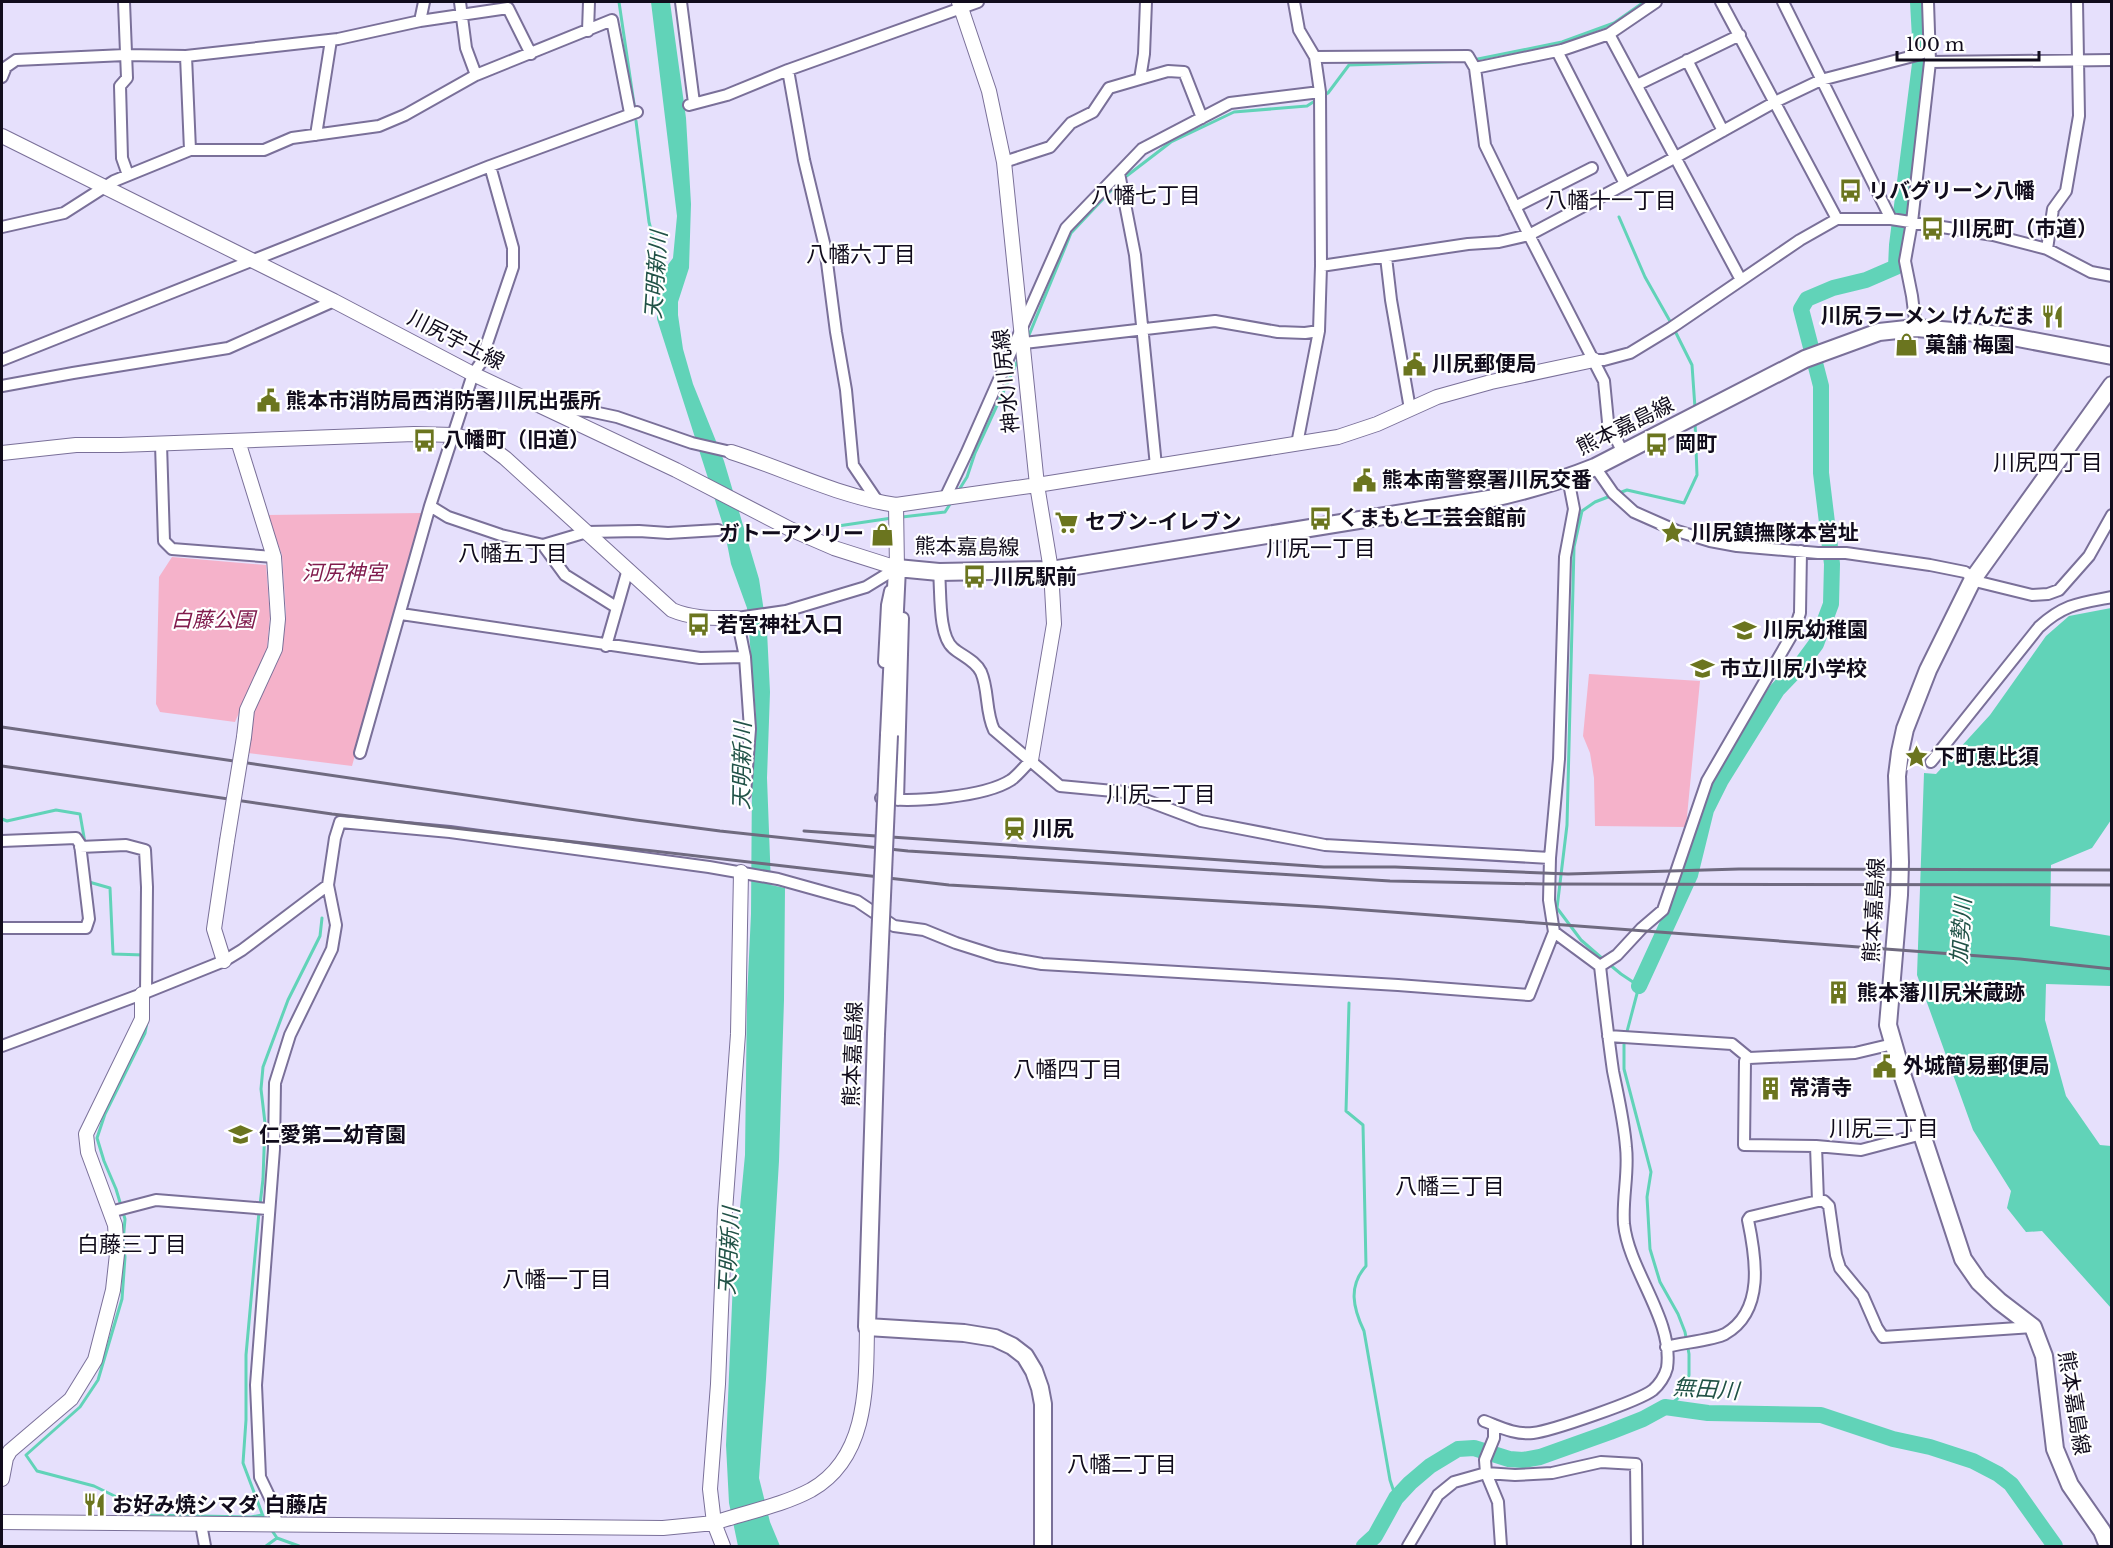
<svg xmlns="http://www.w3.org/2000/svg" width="2113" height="1548" font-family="'Libre Baskerville','Noto Sans JP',serif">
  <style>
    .green { fill: #f5b2ca }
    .water { fill: #61d3b8 }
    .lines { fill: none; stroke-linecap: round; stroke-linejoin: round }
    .stream { stroke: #61d3b8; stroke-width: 3 }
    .river { stroke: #61d3b8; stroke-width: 16 }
    .street-casing { stroke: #7a7099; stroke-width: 14 }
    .secondary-casing { stroke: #7a7099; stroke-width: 16 }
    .primary-casing { stroke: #7a7099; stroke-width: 20 }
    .street { stroke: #fff; stroke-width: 10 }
    .secondary { stroke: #fff; stroke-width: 14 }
    .primary { stroke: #fff; stroke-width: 16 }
    .rail { stroke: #6f6a7f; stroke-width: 3 }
    .secondary-bridge-casing { stroke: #7a7099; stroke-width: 16; stroke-linecap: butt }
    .primary-bridge-casing { stroke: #7a7099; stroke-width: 20; stroke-linecap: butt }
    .secondary-bridge { stroke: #fff; stroke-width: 14 }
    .primary-bridge { stroke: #fff; stroke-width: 16 }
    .labels { text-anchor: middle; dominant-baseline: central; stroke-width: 4.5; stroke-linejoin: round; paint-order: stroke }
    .poi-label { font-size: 21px; font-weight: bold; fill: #110c1c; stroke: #fff; text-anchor: start }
    .street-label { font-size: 21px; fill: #110c1c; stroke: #fff }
    .park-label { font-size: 21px; font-style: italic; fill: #801b4d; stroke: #fff }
    .neighbourhood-label { font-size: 22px; fill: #110c1c; stroke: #fff }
    .water-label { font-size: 22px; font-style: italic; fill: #215247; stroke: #fff }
  </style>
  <rect width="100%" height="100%" fill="#e6e0fc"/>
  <path class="green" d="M422 513 352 766 248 753 253 713 281 651 286 615 282 555 267 515Z
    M172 557 266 565 270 616 267 649 235 722 160 712 156 704 159 577Z
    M1589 674 1700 681 1686 827 1595 826 1594 778 1590 753 1583 736Z"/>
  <path class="water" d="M651 2H670L686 118 691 204 689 268 678 302V315L683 349 693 384 724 461 759 579 767 631 770 692 767 778 771 885 785 888 784 1000 779 1161 766 1379 759 1478 770 1522 780 1546H738L729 1503 726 1445 733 1281 745 1155 747 999 751 914 752 775 756 717 747 608 731 564 724 528 657 319V272L667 266 673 258 677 216Z
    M2111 608V820L2092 848 2051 865 2050 926 2111 936V986L2046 984 2045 1020 2066 1096 2100 1145 2111 1146V1308L2042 1231 2026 1232 2007 1208 2011 1191 1973 1130 1917 975 1924 773 1936 774 1990 715 2046 636 2069 616Z"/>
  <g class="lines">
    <path class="stream" d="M619 2 634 104
      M1473 60 1562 42 1614 23 1644 2
      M1323 96 1328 93 1349 65 1467 61
      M636 121 649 222 662 272
      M1124 178 1171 142 1234 112 1307 106 1318 99
      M1619 217 1645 277 1671 323
      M1674 329 1692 365 1695 408
      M1027 340 1071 233 1119 182
      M957 493 967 477 975 453 1018 360
      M1619 493 1627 490 1684 503 1697 475 1695 421
      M902 517 945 512 952 501
      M838 526 892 518
      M2 819 7 821 56 810 80 814 85 843
      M89 879V882L110 888 113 954 144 955
      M1604 960 1581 940 1557 908 1567 825 1574 547 1582 511 1595 502 1613 495
      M1609 964 1621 974 1639 986 1624 1043V1069L1651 1172 1647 1197 1650 1249 1660 1282 1678 1314 1685 1332 1689 1354V1375L1684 1392 1676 1400 1665 1407
      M1349 1003 1346 1111 1363 1125 1366 1266C1348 1286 1353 1308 1364 1331L1390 1480 1396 1498
      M147 1022 145 1033 105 1114 97 1138 104 1161 116 1189 125 1219 123 1242 125 1257 122 1299 98 1380 80 1407 26 1455 37 1471 94 1486 131 1504 149 1515 251 1517 262 1515
      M260 1205 263 1179 265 1123 261 1089 263 1067 288 1000 320 936 322 918
      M259 1212 246 1355V1420L243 1463 263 1516
      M271 1529 277 1538 299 1546
      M266 1546 277 1538"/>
    <path class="river" d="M1639 986 1690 875 1706 810 1721 780 1777 690 1799 667 1816 644 1831 604 1832 564 1821 473V386L1801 309 1807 299 1833 288 1866 280 1896 267 1897 245 1921 56 1918 2
      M1364 1546 1375 1536 1396 1498 1410 1483 1430 1466 1458 1449 1474 1448 1509 1459 1523 1460 1540 1457 1610 1432 1643 1419 1665 1407 1708 1413 1821 1415 1893 1439 1930 1447 1973 1461 1998 1474 2011 1484 2055 1546"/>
    <defs>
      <path id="street" d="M124 2 127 78 120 86 122 158 128 175
        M460 2 466 48 476 75
        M681 2 694 103
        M1294 2 1299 30 1315 57 1320 92 1321 266 1319 331 1297 444
        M1721 2 1837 219
        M1783 2 1891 219
        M420 21 424 2
        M588 31 589 2
        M1609 34 1741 280
        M1557 51 1625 184
        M186 56 190 150
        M1315 57 1468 56 1475 68 1485 145 1529 235 1604 381 1608 422 1623 453
        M1687 60 1723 131
        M1930 62 2112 60
        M1475 68 1562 50 1609 34 1656 2
        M788 70 804 160 825 247 836 332 846 390 853 465 878 502
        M2 77 6 67 16 60 125 55 186 56 338 39 420 21 508 8 531 54
        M1140 79 1168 71 1184 72 1202 118
        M1637 85 1740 35
        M689 105 727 95 788 70 978 2
        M316 135 331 40
        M1004 162 1050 147 1071 123 1093 112 1109 88 1140 79 1144 54 1146 2
        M1119 173 1135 255 1156 466
        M1515 207 1592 168
        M2 227 64 213 114 181 190 150H264L292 138 379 126 405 115 476 75 612 20 630 113
        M2047 249 2053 209 2066 191 2079 116 2077 2
        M1386 257 1391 300 1410 409
        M1321 266 1468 244 1499 242 1529 235 1676 157 1775 102 1821 80 1921 54
        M1916 328 1912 296 1905 261 1912 222 1930 62 1928 2
        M1024 343 1215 321 1278 332 1305 333 1319 331
        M2 360 490 166 637 112
        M1594 360H1604L1630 353 1671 328 1800 240 1837 219H1891L1993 235 2047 249 2091 272 2112 276
        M2 386 73 373 228 348 334 301
        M551 409 589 411 617 417 692 443 731 452
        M161 444 164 541 172 549 274 557
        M1595 467 1613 493 1634 512 1677 531 1710 541 1737 546 1818 553H1846L1930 565 1965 572 1979 582 2032 595 2048 594 2059 590 2089 556 2112 515
        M945 498 966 454 1066 228 1142 149 1230 103 1320 92
        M430 506 448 517 501 535 543 545 587 532 639 531 668 533 718 530
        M543 545 565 575 616 607
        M939 572C941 591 938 635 953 648 962 656 975 660 981 672 989 690 985 711 994 730L1060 786 1124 792 1201 821 1325 845 1550 858
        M401 614 700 658 745 657
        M606 646 628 569
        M884 662 887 605 890 591
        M360 753 430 506 473 374 480 364 513 267V248L490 166
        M1931 762 2039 627C2064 604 2080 603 2112 597
        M745 794 750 729 745 657 737 618 786 611 866 587 897 568
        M881 798C911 803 985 797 1011 780 1018 775 1025 766 1031 760
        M898 800 903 618
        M2 841 76 838 80 844 89 919 86 928H2
        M80 847 126 845 145 850 147 887 146 993
        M1600 966 1617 955 1642 928 1663 910 1707 781 1794 631 1800 613 1801 551
        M1608 1036 1732 1044 1749 1058 1855 1053 1893 1044
        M2 1046 142 994 224 961 242 950 328 885
        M1749 1058 1745 1061 1744 1145 1816 1146 1861 1150 1922 1134
        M1816 1146 1818 1201
        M110 1212 156 1200 268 1209
        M1666 1347C1681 1343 1714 1340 1725 1334 1765 1311 1756 1258 1748 1220L1750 1217 1818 1201H1824L1829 1206 1836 1255 1840 1268 1863 1296 1877 1328 1883 1337 2033 1327
        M1484 1421C1500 1427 1515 1435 1533 1433 1551 1431 1639 1401 1653 1390 1659 1385 1665 1376 1667 1368 1674 1320 1629 1271 1624 1224 1622 1198 1629 1173 1626 1147 1624 1121 1618 1096 1613 1071 1608 1036 1604 1001 1600 966L1554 932
        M1494 1425V1438L1485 1460 1486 1473 1498 1502 1501 1546
        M201 1524 205 1546
        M277 1524 271 1500 260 1477 256 1385 274 1149 275 1083 290 1035 332 949 336 925 328 885 335 838 340 822 450 832 709 867 778 879 857 901 894 926 924 930 956 943 997 956 1042 964 1398 985 1529 995 1554 932 1549 900 1550 858 1559 759 1565 557 1574 509 1568 478
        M1408 1546 1438 1495 1454 1482 1486 1473 1515 1475 1552 1473 1601 1462 1636 1464 1637 1546"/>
      <path id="secondary" d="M959 2 989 91 1004 162 1037 485 1051 570 1054 624 1031 760
        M2 136 334 301 473 374 676 470 790 529 834 548 897 568 896 505
        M238 441 274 557 278 619 275 649 247 710 244 737
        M731 452C785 469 840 497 896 505L1037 485 1338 437 1377 424 1437 397 1491 382 1594 360
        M2 453 76 445H120L414 434 454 435 485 443 505 458 672 610C693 619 714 618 737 618
        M224 961 214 929 227 841
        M2 1479 6 1458 10 1451 71 1399 95 1360 113 1290 117 1254 115 1225 88 1152 86 1134 142 1019V994
        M2 1522 663 1528 714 1523 710 1489 718 1384 725 1211 738 1034 741 872
        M723 1546 714 1523C746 1512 781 1506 811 1490 869 1457 866 1385 867 1327"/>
      <path id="primary" d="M889 735 897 568 939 572 1051 570 1489 499C1526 491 1560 481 1595 467L1805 359 1879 332 1916 328 2002 335 2112 356
        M876 1034 867 1327 964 1333 995 1338 1012 1346 1025 1356 1034 1371 1040 1388 1043 1404V1546
        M2108 1546 2102 1531 2070 1485 2055 1449 2044 1356 2033 1327 1999 1301 1979 1282 1963 1259 1903 1077 1888 1025 1899 895 1900 862 1897 776 1900 752 1905 729 1928 670 1973 579 2112 385"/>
    </defs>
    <use href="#street" class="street-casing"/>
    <use href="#secondary" class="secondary-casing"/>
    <use href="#primary" class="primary-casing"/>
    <use href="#street" class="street"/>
    <use href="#secondary" class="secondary"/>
    <use href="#primary" class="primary"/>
    <path class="rail" d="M2 727 636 820 720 831 908 851 1390 881 1545 884 2112 885
      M2 766 332 814 949 885 1324 907 2020 959 2112 969
      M804 831 1324 867H1395L1568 874 1739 869 2112 870"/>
    <defs>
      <path id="secondary-bridge" d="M227 841 244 737"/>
      <path id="primary-bridge" d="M876 1034 889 735"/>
    </defs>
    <use href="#secondary-bridge" class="secondary-bridge-casing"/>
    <use href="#primary-bridge" class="primary-bridge-casing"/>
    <use href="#secondary-bridge" class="secondary-bridge"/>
    <use href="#primary-bridge" class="primary-bridge"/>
  </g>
  <defs>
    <symbol id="bus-bare" viewBox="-9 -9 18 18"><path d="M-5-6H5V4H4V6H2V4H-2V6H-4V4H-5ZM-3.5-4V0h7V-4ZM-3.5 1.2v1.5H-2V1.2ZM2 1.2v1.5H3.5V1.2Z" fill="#6b751f" stroke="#fff" stroke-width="2.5" paint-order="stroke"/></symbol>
    <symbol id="restaurant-bare" viewBox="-9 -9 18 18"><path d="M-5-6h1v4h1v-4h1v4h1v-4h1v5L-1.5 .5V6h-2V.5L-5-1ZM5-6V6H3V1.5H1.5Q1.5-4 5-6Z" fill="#6b751f" stroke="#fff" stroke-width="2.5" paint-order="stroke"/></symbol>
    <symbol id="shop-bare" viewBox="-9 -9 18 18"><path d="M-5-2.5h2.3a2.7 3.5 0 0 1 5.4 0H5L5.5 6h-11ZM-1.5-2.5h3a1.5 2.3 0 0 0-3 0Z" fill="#6b751f" stroke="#fff" stroke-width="2.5" paint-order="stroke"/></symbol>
    <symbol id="civic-bare" viewBox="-9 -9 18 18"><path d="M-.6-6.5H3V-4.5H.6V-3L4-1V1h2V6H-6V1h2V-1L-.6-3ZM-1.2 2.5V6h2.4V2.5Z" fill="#6b751f" stroke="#fff" stroke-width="2.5" paint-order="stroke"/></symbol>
    <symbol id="supermarket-bare" viewBox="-9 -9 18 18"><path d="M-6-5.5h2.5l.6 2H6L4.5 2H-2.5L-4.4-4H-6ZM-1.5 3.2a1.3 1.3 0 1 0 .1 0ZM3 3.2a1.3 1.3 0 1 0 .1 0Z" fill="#6b751f" stroke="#fff" stroke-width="2.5" paint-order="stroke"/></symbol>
    <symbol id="sight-bare" viewBox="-9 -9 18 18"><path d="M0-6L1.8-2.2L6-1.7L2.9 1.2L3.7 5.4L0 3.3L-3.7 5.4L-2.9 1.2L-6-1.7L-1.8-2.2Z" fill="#6b751f" stroke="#fff" stroke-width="2.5" paint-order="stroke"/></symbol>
    <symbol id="school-bare" viewBox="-9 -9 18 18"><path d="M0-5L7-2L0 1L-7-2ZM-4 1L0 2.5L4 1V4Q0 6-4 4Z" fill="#6b751f" stroke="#fff" stroke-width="2.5" paint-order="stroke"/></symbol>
    <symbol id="station-bare" viewBox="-9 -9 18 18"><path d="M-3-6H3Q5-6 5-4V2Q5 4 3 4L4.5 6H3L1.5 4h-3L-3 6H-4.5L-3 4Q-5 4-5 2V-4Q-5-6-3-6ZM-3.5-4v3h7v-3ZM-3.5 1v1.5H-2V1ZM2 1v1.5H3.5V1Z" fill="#6b751f" stroke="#fff" stroke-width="2.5" paint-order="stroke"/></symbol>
    <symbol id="building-bare" viewBox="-9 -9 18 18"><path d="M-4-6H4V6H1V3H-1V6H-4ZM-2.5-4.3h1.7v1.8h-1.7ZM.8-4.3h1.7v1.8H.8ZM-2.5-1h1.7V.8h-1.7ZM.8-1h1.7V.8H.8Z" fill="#6b751f" stroke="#fff" stroke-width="2.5" paint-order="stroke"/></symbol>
  </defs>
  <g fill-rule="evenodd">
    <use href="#bus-bare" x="1834" y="174" width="33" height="33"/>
    <use href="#bus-bare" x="1916" y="212" width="33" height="33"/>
    <use href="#restaurant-bare" x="2036" y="300" width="33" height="33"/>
    <use href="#shop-bare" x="1890" y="328" width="33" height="33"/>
    <use href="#civic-bare" x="1398" y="348" width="33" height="33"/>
    <use href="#civic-bare" x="252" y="384" width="33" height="33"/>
    <use href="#bus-bare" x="408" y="424" width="33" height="33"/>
    <use href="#bus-bare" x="1640" y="428" width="33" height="33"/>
    <use href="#civic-bare" x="1348" y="464" width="33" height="33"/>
    <use href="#bus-bare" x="1304" y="502" width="33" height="33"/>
    <use href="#supermarket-bare" x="1050" y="506" width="33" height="33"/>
    <use href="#sight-bare" x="1656" y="516" width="33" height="33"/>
    <use href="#shop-bare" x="866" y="518" width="33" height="33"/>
    <use href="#bus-bare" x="958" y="560" width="33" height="33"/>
    <use href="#bus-bare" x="682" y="608" width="33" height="33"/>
    <use href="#school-bare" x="1728" y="614" width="33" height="33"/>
    <use href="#school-bare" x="1686" y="652" width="33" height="33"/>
    <use href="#sight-bare" x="1900" y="740" width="33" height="33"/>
    <use href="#station-bare" x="998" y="812" width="33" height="33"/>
    <use href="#building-bare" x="1822" y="976" width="33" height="33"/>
    <use href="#civic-bare" x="1868" y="1050" width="33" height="33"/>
    <use href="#building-bare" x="1754" y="1072" width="33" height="33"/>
    <use href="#school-bare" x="224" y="1118" width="33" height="33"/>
    <use href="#restaurant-bare" x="78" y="1488" width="33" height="33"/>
  </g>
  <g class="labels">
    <g class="poi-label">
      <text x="1868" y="191">リバグリーン八幡</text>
      <text x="1951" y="229">川尻町（市道）</text>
      <text x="2035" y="316" text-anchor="end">川尻ラーメン けんだま</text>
      <text x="1925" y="345">菓舗 梅園</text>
      <text x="1432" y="364">川尻郵便局</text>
      <text x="286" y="401">熊本市消防局西消防署川尻出張所</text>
      <text x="443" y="440">八幡町（旧道）</text>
      <text x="1675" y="444">岡町</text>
      <text x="1382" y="480">熊本南警察署川尻交番</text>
      <text x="1338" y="518">くまもと工芸会館前</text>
      <text x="1085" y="522">セブン-イレブン</text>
      <text x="1691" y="533">川尻鎮撫隊本営址</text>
      <text x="864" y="534" text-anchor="end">ガトーアンリー</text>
      <text x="993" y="577">川尻駅前</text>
      <text x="717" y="625">若宮神社入口</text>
      <text x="1763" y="630">川尻幼稚園</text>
      <text x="1720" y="669">市立川尻小学校</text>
      <text x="1934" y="757">下町恵比須</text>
      <text x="1032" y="829">川尻</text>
      <text x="1857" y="993">熊本藩川尻米蔵跡</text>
      <text x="1903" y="1066">外城簡易郵便局</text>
      <text x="1789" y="1088">常清寺</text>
      <text x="259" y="1135">仁愛第二幼育園</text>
      <text x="112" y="1505">お好み焼シマダ 白藤店</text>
    </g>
    <g class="street-label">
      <text transform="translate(456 340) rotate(27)">川尻宇土線</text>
      <text transform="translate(1006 381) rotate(-96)">神水川尻線</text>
      <text transform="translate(1625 426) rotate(-26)">熊本嘉島線</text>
      <text transform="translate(967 547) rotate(1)">熊本嘉島線</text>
      <text transform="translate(1874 910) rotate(-87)">熊本嘉島線</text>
      <text transform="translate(853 1054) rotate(-88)">熊本嘉島線</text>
      <text transform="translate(2074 1403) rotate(81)">熊本嘉島線</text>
    </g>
    <g class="park-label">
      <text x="344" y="573">河尻神宮</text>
      <text x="213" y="620">白藤公園</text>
    </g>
    <g class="neighbourhood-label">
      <text x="1146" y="195">八幡七丁目</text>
      <text x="1611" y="200">八幡十一丁目</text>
      <text x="861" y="254">八幡六丁目</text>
      <text x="2048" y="462">川尻四丁目</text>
      <text x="1321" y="548">川尻一丁目</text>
      <text x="513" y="553">八幡五丁目</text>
      <text x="1161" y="794">川尻二丁目</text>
      <text x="1068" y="1069">八幡四丁目</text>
      <text x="1884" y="1128">川尻三丁目</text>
      <text x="1450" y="1186">八幡三丁目</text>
      <text x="132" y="1244">白藤三丁目</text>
      <text x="557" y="1279">八幡一丁目</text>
      <text x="1122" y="1464">八幡二丁目</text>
    </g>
    <g class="water-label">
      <text transform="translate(656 275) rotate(-86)">天明新川</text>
      <text transform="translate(742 766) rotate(-89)">天明新川</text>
      <text transform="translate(1961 931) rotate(-86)">加勢川</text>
      <text transform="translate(729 1251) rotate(-87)">天明新川</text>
      <text transform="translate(1706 1389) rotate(4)">無田川</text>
    </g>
  </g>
  <rect width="2113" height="1548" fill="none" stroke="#110c1c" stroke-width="6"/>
  <path d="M1897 51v9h142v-9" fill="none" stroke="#110c1c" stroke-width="3"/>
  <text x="1906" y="51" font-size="18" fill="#110c1c" stroke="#ffffff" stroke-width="4.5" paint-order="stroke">100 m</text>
</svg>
